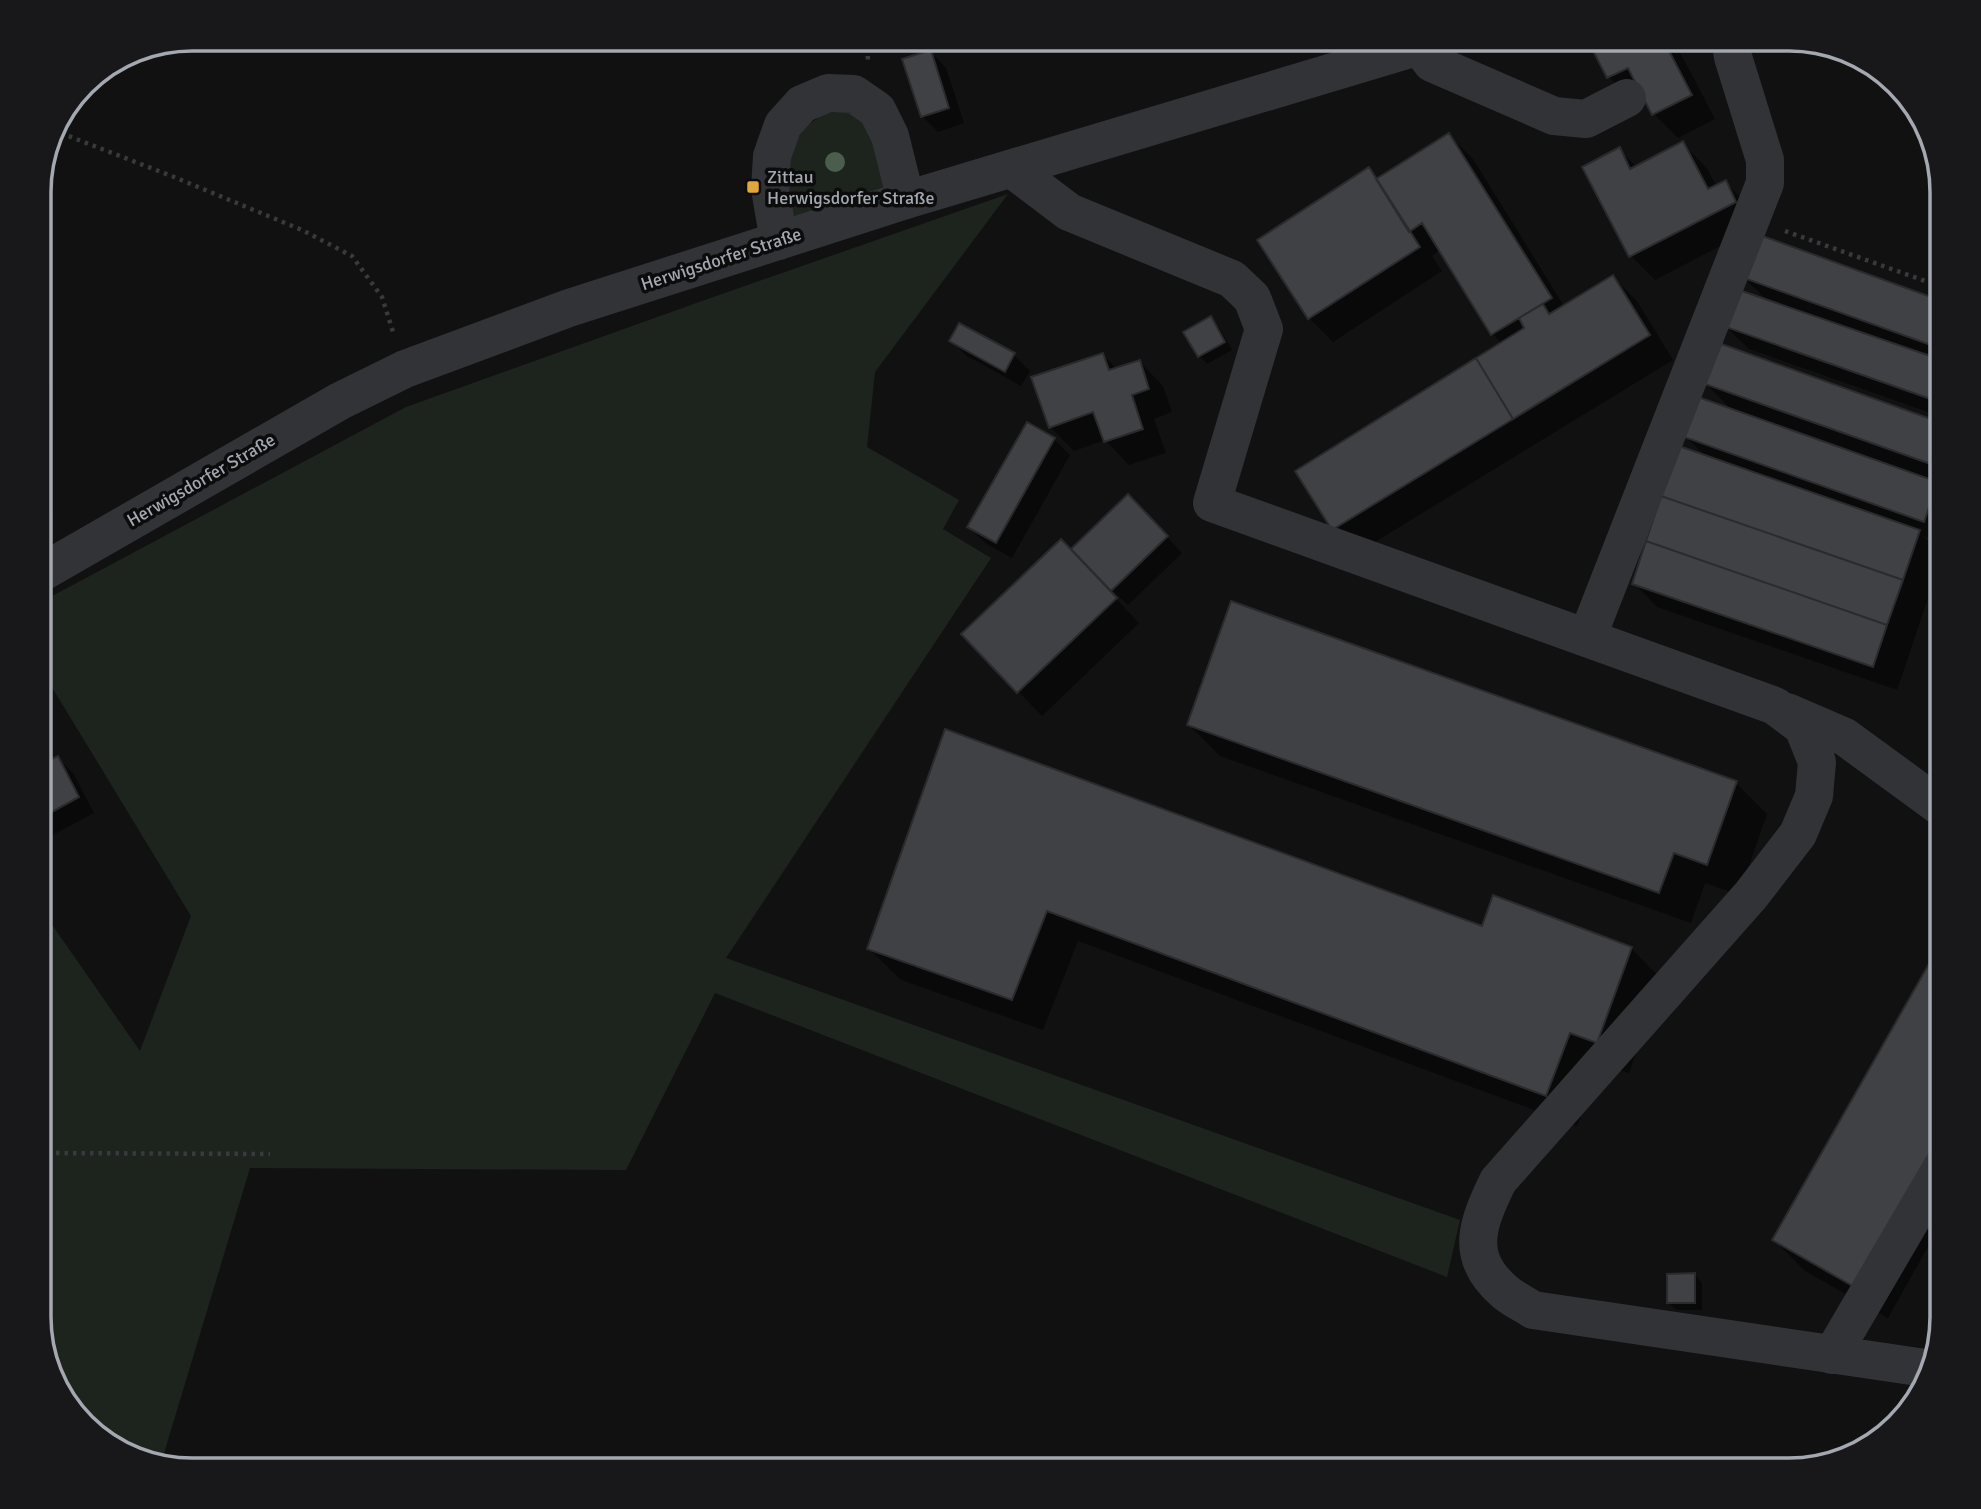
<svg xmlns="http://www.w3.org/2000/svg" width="1981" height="1509" font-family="Signika,sans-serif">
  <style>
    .green { fill: #1d241e }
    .shadow { fill: #0007 }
    .building { fill: #404145; stroke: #2b2b2e; stroke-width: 2 }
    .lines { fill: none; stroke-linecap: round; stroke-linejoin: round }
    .path { stroke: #383a3d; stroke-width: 4.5; stroke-dasharray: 3.5 5; stroke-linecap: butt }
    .minor { stroke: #323337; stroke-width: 38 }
    .tree { fill: #4b5d4d }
    .poi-dot { fill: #e1a839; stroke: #0c0c0d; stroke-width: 2.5 }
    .labels { text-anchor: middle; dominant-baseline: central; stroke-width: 7; stroke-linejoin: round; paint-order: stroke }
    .poi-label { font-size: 18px; fill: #a3a8b1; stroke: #0c0c0d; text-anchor: start }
    .street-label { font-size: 18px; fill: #a3a8b1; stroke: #0c0c0d }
    .rim { fill: none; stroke: #a3a8b1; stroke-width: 3.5 }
  </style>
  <rect width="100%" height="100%" fill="#111112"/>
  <path class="green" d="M846 111 870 125 886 190 800 219 791 214 786 202 789 161 794 142 808 125 825 113Z
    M1008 194 875 372 867 447 959 500 943 529 991 558 726 958 1460 1220 1447 1277 715 993 626 1170 250 1168 162 1460 98 1439 54 1386 39 1327V906L140 1051 191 916 39 666V603L406 407 702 301Z"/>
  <path class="shadow" d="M1589 39H1673L1715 119 1678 138 1654 114 1644 95 1633 101 1609 77Z
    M931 52 946 68 964 123 938 132 922 116Z
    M1449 135 1473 159 1564 306 1613 277 1637 301 1673 360 1357 553 1334 529 1502 344 1493 334 1440 250 1432 256 1442 271 1333 342 1309 318 1368 170 1378 179Z
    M1683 144 1706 167 1717 187 1725 182 1749 206 1759 226 1655 280 1631 256 1585 168 1619 150 1637 167Z
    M1758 236 1942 302V417L1749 349 1725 326 1769 302 1743 277Z
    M1210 318 1218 326 1232 350 1207 364 1200 356 1186 332Z
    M951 341 1014 355 1030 371 1021 386 967 356Z
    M1717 344 1942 425V483L1932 479 1942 489V543L1924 536 1942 557 1897 690 1657 607 1634 583 1707 458 1686 437 1733 411 1704 382Z
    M1103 355 1117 369 1140 362 1163 386 1172 412 1154 419 1166 453 1129 465 1105 440 1074 451 1050 427Z
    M1054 439 1070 455 1012 558 985 543 969 527Z
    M1144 512 1182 553 1128 605 1109 587 1107 589 1139 623 1042 716 963 634 1089 570Z
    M1189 725 1736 783 1767 814 1739 895 1705 883 1691 923 1220 756Z
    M946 732 1484 928 1631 948 1662 980 1629 1073 1601 1064 1577 1126 1078 941 1043 1030 901 980 869 949Z
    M39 747 44 756 39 759Z
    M57 758 73 773 94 813 47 838 39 830V767Z
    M1942 945V1222L1888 1318 1805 1271 1774 1240Z
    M1695 1275 1702 1283V1310H1676L1668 1302Z"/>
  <path class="building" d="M1587 39H1663L1692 95 1652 115 1628 68 1607 78Z
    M931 50 949 108 921 117 902 59Z
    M1449 133 1552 298 1491 335 1422 223 1409 232 1376 179Z
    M1683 141 1708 189 1726 180 1736 202 1629 257 1582 167 1620 147 1630 169Z
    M1369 167 1420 247 1308 319 1257 240Z
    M1757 234 1942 301V349L1741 277Z
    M1613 275 1650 335 1513 419 1476 358 1524 328 1519 318 1543 304 1549 314Z
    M1736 289 1942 360V403L1723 326Z
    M1211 316 1225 342 1198 357 1183 332Z
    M959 323 1015 353 1005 372 949 341Z
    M1716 342 1942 423V468L1702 383Z
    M1103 353 1109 370 1140 360 1149 389 1132 395 1143 429 1104 442 1093 412 1049 428 1031 377Z
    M1476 358 1513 419 1332 530 1295 471Z
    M1698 397 1938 482 1924 522 1684 437Z
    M1027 422 1055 438 996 543 967 527Z
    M1679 446 1920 530 1903 580 1661 496Z
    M1128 494 1168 536 1111 591 1071 549Z
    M1661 496 1903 580 1887 625 1646 541Z
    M1061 539 1117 598 1017 693 961 634Z
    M1646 541 1887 625 1873 667 1632 584Z
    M1231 601 1737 781 1707 865 1674 853 1659 893 1187 725Z
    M945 729 1482 926 1493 895 1632 947 1597 1043 1570 1033 1546 1096 1047 911 1012 1000 867 949Z
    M58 756 79 797 39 819V765Z
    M1942 941V1137L1856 1288 1772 1240Z
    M1695 1273V1303H1667V1274Z"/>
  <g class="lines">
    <path class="path" d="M847 39 866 52
      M867 39 868 61
      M53 130 174 177 302 230 352 256 382 297 394 335
      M1785 231 1942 287
      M39 1153 270 1154"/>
    <path class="minor" d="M1422 45 1425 54 1432 63 1554 116 1586 119 1627 98
      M1012 169 1069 212 1232 279 1252 298 1264 329 1212 503 1775 706 1803 727 1817 762 1814 796 1798 834 1751 895 1498 1181C1478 1223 1463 1256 1505 1292 1513 1299 1524 1304 1533 1310L1925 1368
      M779 241 770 189 772 156 783 125 802 104 828 93 854 94 877 110 890 136 906 200
      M39 574 340 401 405 369 569 308 906 200 1443 39
      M1587 638 1765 183V160L1733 57 1730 39
      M1787 712 1845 737 1942 808
      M1832 1355 1942 1167"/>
  </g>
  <circle class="tree" cx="835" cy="162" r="10"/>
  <rect class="poi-dot" x="746" y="180" width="14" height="14" rx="3.5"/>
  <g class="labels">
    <g class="poi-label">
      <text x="767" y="177">Zittau<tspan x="767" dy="21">Herwigsdorfer Straße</tspan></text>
    </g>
    <g class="street-label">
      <text transform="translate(721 259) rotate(-18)">Herwigsdorfer Straße</text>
      <text transform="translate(201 480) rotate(-30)">Herwigsdorfer Straße</text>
    </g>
  </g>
  <path d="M0 0H1981V1509H0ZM192 51H1789A141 141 0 0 1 1930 192V1317A141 141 0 0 1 1789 1458H192A141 141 0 0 1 51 1317V192A141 141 0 0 1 192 51Z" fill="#18181a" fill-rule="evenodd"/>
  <path class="rim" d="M192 51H1789A141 141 0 0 1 1930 192V1317A141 141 0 0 1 1789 1458H192A141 141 0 0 1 51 1317V192A141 141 0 0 1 192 51Z"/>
</svg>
